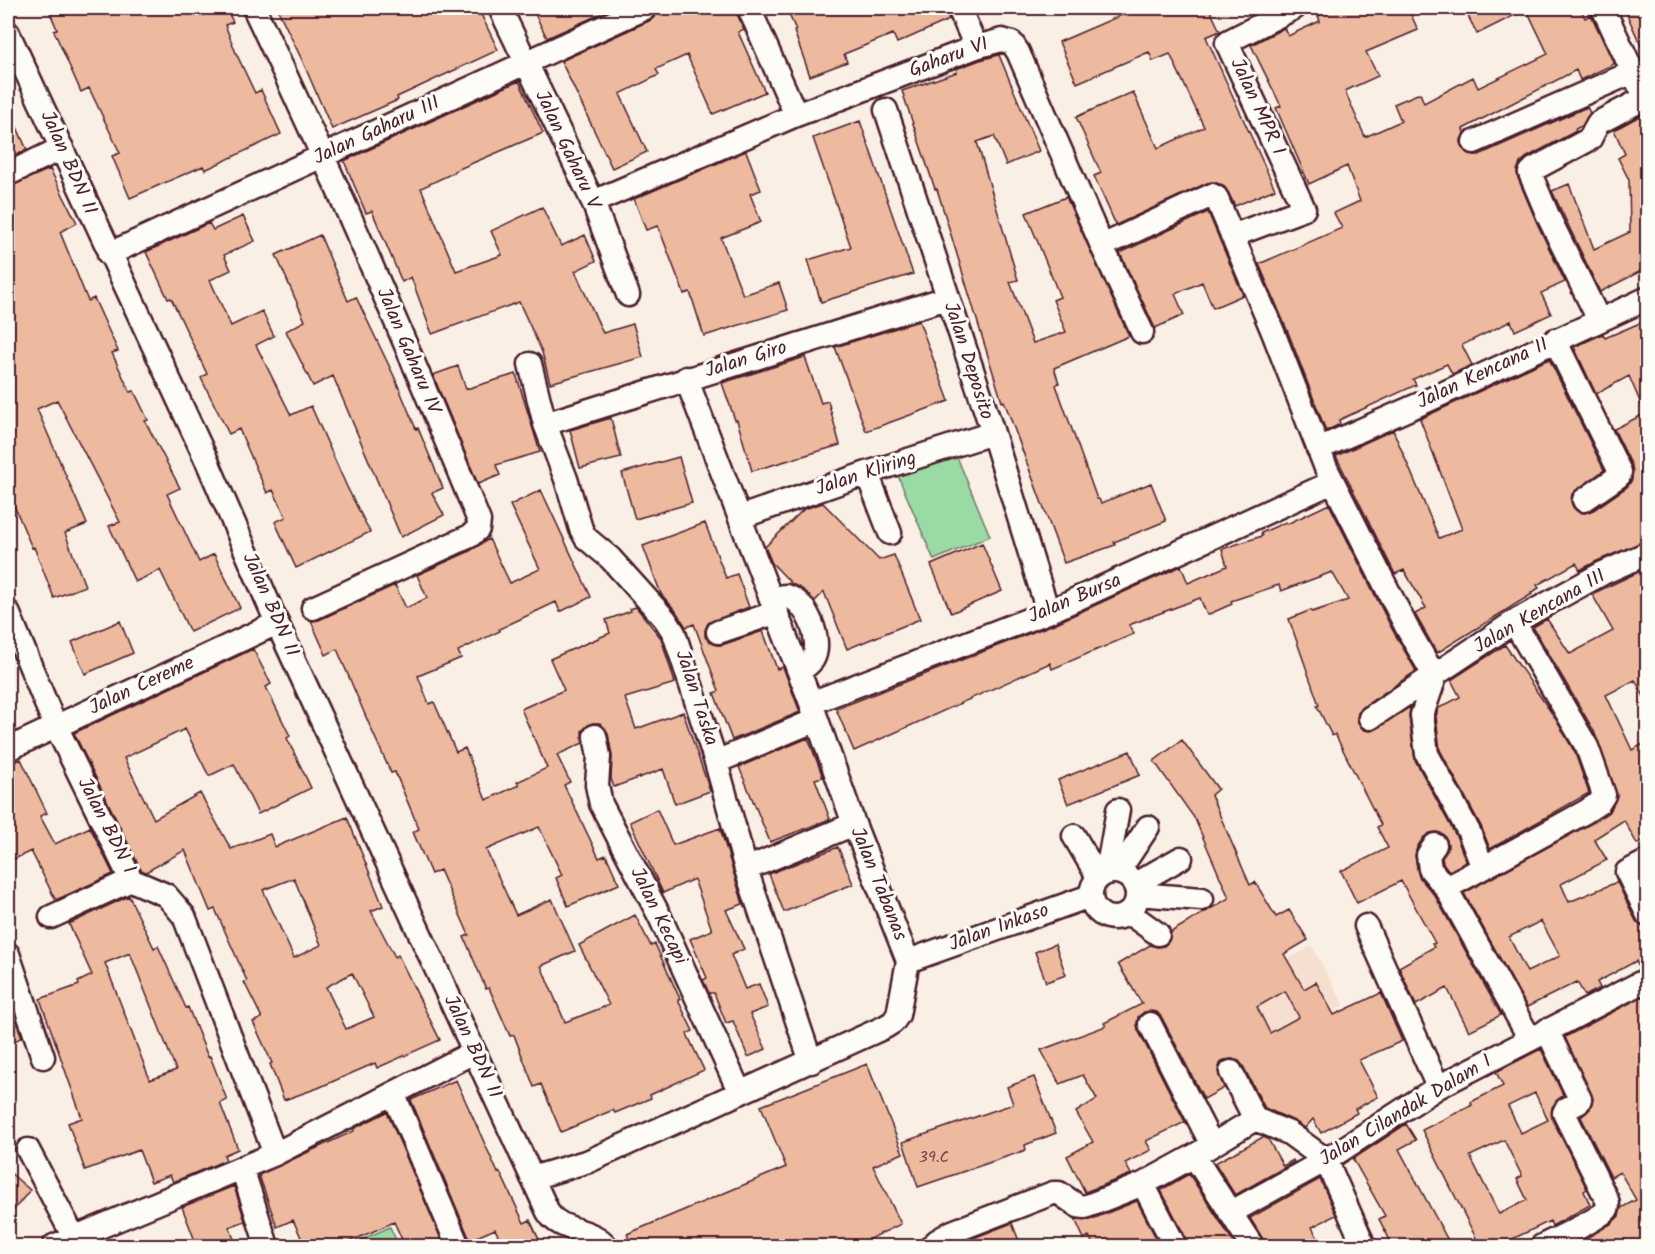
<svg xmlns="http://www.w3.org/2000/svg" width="1655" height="1254" font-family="Kalam,sans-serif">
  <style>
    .built { fill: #f6dfd0 }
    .green { fill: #9adaa4; stroke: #727c68; stroke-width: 1.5 }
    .building { fill: #edba9f; stroke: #4a1f2b; stroke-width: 1.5; fill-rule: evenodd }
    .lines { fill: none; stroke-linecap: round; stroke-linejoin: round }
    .minor-casing { stroke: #4a1f2b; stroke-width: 27 }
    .minor { stroke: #fdfcf7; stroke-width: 22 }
    .labels { text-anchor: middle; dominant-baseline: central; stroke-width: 6; stroke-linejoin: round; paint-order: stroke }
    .number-label { font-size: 16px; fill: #734648 }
    .street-label { font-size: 20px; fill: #4a1f2b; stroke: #fdfcf7 }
  </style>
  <rect width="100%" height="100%" fill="#faefe5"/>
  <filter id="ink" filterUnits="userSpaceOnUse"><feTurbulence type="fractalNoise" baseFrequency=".0167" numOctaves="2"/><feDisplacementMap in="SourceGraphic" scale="12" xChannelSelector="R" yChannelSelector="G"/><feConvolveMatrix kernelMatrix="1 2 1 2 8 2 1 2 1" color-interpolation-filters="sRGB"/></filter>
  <g filter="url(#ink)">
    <path class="built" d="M1312 946 1344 1005 1335 1010 1359 1058 1263 1110 1204 1005Z"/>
    <path class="green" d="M952 445 990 536 934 560 895 469Z
      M390 1227 399 1246H347Z"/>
    <path class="building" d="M48 8H226L233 22 225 25 236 53 255 93 261 90 281 134 205 170 203 166 130 198 112 156 120 153 89 88 81 92 54 31 57 29Z
      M277 8H478L498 50 397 97 398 100 332 129 302 60Z
      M532 8H614L547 38Z
      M658 8H734L744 29 738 32 765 92 713 114 687 55 656 69 659 75 620 94 647 152 612 168 561 61 651 20 656 15Z
      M786 8H946L949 20 897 43 893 34 844 54 847 62 810 76 794 31 796 30Z
      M1129 8H1209L1220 31 1206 37 1275 189 1235 206 1228 192 1223 185 1213 182 1207 183 1116 225 1094 176 1101 173 1076 117 1133 92 1158 148 1204 127 1170 54 1153 61 1149 52 1077 83 1059 42 1131 11Z
      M1338 8H1408L1418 30 1366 52 1378 76 1345 91 1365 137 1401 121 1394 104 1420 93 1424 103 1473 77 1478 88 1548 54 1528 12 1537 8H1580L1585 18 1591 15 1614 64 1580 80 1576 70 1463 129 1464 133 1461 140 1462 148 1466 152 1472 155H1479L1587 107 1590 113 1582 126 1575 129 1576 131 1527 157 1520 163 1517 171 1518 178 1537 223 1565 282 1541 293 1551 314 1515 331 1511 321 1462 345 1472 365 1452 374 1447 364 1413 379 1416 385 1339 420 1340 424 1326 431 1288 332 1259 264 1342 228 1334 213 1360 201 1347 166 1309 184 1276 108 1281 106 1251 45 1284 28 1288 36 1320 21 1318 16Z
      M1464 8H1529L1477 34Z
      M1624 8H1647V59Z
      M999 55 1039 151 1006 165 994 136 977 142 1018 280 1010 282 1033 343 1066 332 1053 300 1060 297 1026 213 1066 197 1129 336 1054 368 1059 383 1056 385 1097 499H1099L1101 503 1151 483 1166 521 1114 542 1115 545 1064 563 1004 401 1002 402 937 189H935L902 91 957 72 956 69 980 60Z
      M519 81 543 133 454 171 455 172 421 188 456 271 502 255 491 231 542 207 561 246 585 235 596 261 575 271 603 333 633 324 643 357 550 383 542 352 519 302 432 334 411 277 402 282 372 211 366 213 344 161Z
      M8 107 27 150 8 159Z
      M1647 112V268L1600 292 1552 191 1569 184 1594 249 1630 232 1629 180 1618 158 1625 154 1614 130Z
      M860 121 913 274 821 302 808 260 851 247 813 138Z
      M746 151 761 190 750 194 761 222 721 238 743 295 779 283 788 310 704 336 690 292 684 294 658 226 646 230 634 199Z
      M50 169 77 223 60 232 88 301 94 298 118 351 112 353 130 392 134 391 148 420 145 421 180 488 167 494 199 562 214 554 240 608 190 632 160 570 135 582 109 526 120 522 57 400 37 409 87 524 65 533 85 586 54 598 34 547 32 548 8 491V187Z
      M1208 212 1243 295 1213 308 1202 282 1175 294 1184 315 1155 328 1120 253Z
      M243 216 255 241 224 255 231 270 210 280 231 326 262 311 274 336 256 345 291 415 311 406 347 487 370 532 296 568 275 522 286 517 273 490 267 493 239 429 229 434 201 378 207 374 171 298 168 299 146 252 209 223 213 230Z
      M320 235 348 301 356 297 394 376 416 429 418 428 443 488 432 493 444 515 401 537 333 376 313 386 286 331 305 321 276 255Z
      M1647 320V352L1641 355 1647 368V418L1629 376 1596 394 1574 347 1603 334 1605 338Z
      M919 321 949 401 866 431 835 347Z
      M805 357 821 403 828 401 840 445 752 471 737 420H735L722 383Z
      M1549 359 1604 470 1572 494 1571 502 1573 507 1578 512 1584 513 1592 511 1627 487 1632 480V466L1614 429 1642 415 1647 428V540L1597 561 1580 570 1576 563 1537 585 1539 588 1531 593 1532 594 1437 653 1415 614 1426 608 1404 570 1395 574 1336 456 1393 430 1439 538 1462 529 1420 419Z
      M458 366 466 389 516 374 540 452 496 465 500 475 478 484 433 375Z
      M611 418 621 458 580 468 570 430Z
      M679 457 692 503 635 519 622 473Z
      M541 490 591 597 560 612 556 602 499 629 500 631 458 651 461 658 418 676 429 704 434 702 456 752 465 748 486 800 519 785 517 782 547 768 521 709 564 690 550 659 610 633 606 620 631 611 630 609 636 607 661 638 675 683 625 698 636 729 683 712 710 791 675 804 663 769 614 787 611 779 612 757 608 733 600 723H592L587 726 582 731 583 743 557 755 570 782 564 785 599 858 606 855 619 884 568 906 556 878 562 875 539 827 486 850 516 915 552 899 575 951 541 966 565 1022 609 1005 579 945 635 915 651 946 655 944 680 999 678 1000 693 1031 687 1034 704 1070 650 1095 651 1098 615 1113 613 1110 561 1132 541 1084 534 1087 514 1035 510 1036 489 988 486 989 464 937 469 935 440 870 431 874 413 832 419 829 395 772 391 773 369 724 337 649 326 655 311 621 319 620 395 585 406 608 427 598 417 575 468 552 489 539 510 583 540 569 510 505Z
      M823 503 879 560 894 555 920 619 847 649 824 592 815 601 802 589 792 584 772 563 765 547 804 509Z
      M1329 504 1392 629 1416 671 1363 707 1358 713 1357 719 1359 725 1364 730 1371 731 1410 707 1409 717 1415 760 1457 838 1466 862 1449 871 1443 863 1442 858 1448 847 1447 840 1443 834 1437 832 1430 833 1424 837 1417 847 1415 856 1419 877 1435 896 1501 1015 1469 1031 1447 988 1416 1005 1399 967 1434 947 1432 944 1435 943 1401 881 1357 903 1341 871 1388 848 1377 827 1381 825 1361 786 1335 734 1332 736 1317 706 1319 705 1289 619 1311 610 1312 612 1348 600 1332 572 1281 591 1279 585 1231 601 1232 604 1207 615 1200 598 1129 625 1134 634 1052 669 1050 663 854 751 836 709 1054 624 1181 566 1188 583 1227 566 1222 549 1262 536 1261 533 1286 522 1287 524Z
      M705 523 726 578 737 574 749 607 708 623 705 630V637L710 642 716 645H722L763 631 777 669 783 667 800 712 732 740 714 693 719 691 694 624 686 627 675 610 661 594 643 546Z
      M982 543 1002 591 951 613 931 565Z
      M1647 568V702L1635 680 1606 695 1632 750 1647 742V838L1637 844 1624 820 1594 839 1607 860 1561 884 1569 902 1617 882 1636 921 1641 926 1647 928V966L1639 968 1636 961 1597 982 1600 988 1585 996 1577 982 1527 1007 1464 893 1592 823 1610 811 1617 796 1594 731 1533 627 1547 619 1570 654 1613 631 1592 594ZM1541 921 1560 956 1527 972 1509 937Z
      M120 621 133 653 85 674 72 642Z
      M1505 645 1555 718 1575 753 1589 793 1490 849 1481 826 1440 750 1436 716 1439 708 1460 697 1451 680Z
      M253 649 271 684 266 687 290 736 287 738 311 788 258 814 234 764 209 776 185 729 124 758 154 819 200 793 231 849 270 834 275 847 347 817 383 906 371 911 395 957 398 955 440 1040 377 1068 375 1063 318 1088 284 1100 270 1064 272 1063 253 1022 262 1018 244 982 247 981 215 909 210 911 185 850 146 872 141 870 74 733ZM294 878 321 945 294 958 263 890ZM352 973 374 1017 346 1029 326 987Z
      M808 738 823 777 815 779 830 819 770 842 739 767Z
      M1182 740 1218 789 1211 795 1250 885 1255 882 1276 917 1289 910 1308 940 1284 954 1304 989 1316 982 1334 1015 1381 993 1402 1041 1359 1060 1378 1097 1355 1109 1357 1113 1321 1133 1313 1119 1305 1128 1294 1121 1265 1108 1243 1066 1239 1061 1232 1059 1224 1060 1220 1064 1218 1071 1224 1088 1204 1099 1162 1018 1157 1012 1150 1011 1144 1012 1138 1017 1137 1024 1138 1030 1185 1122 1146 1141 1151 1150 1125 1163 1131 1174 1085 1192 1067 1156 1093 1142 1076 1112 1097 1099 1083 1075 1060 1084 1041 1050 1106 1026 1104 1023 1142 1004 1118 964 1150 945 1157 947 1164 946 1169 941 1171 932 1229 898 1195 819 1154 761ZM1285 991 1299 1017 1270 1033 1257 1007Z
      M1130 751 1140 775 1068 804 1058 780Z
      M21 759 47 813 40 816 55 844 90 827 113 874 58 899H55L31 851 8 862V765Z
      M657 809 673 845 720 828 743 904 726 910 744 949 731 955 745 989 759 984 768 1007 750 1014 766 1049 748 1057 733 1021 726 1023 714 993H709L703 980 707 978 690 939 712 930 694 879 663 893 630 822Z
      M838 847 853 884 784 912 769 874Z
      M129 896 154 948 158 946 186 1008 188 1007 208 1057 210 1056 227 1100 220 1103 238 1149 224 1155 226 1160 173 1182 170 1175 151 1182 139 1150 85 1170 68 1123 82 1118 40 999 79 985 78 982 92 975 69 924ZM130 953 176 1070 150 1080 105 963Z
      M1055 944 1066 975 1046 982 1035 952Z
      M1647 994V1246H1571L1611 1224 1619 1216 1621 1208 1636 1200 1620 1172 1611 1177 1581 1117 1590 1109 1593 1099 1565 1037Z
      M8 1002 22 1037 8 1045Z
      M1541 1049 1563 1095 1552 1107V1118L1587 1189 1584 1191 1590 1205 1552 1226 1550 1221 1498 1246H1480L1422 1130 1472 1105 1471 1102 1503 1086 1496 1072ZM1535 1093 1548 1120 1521 1133 1508 1106ZM1504 1140 1522 1176 1517 1179 1527 1200 1499 1214 1470 1156Z
      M867 1064 903 1153 873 1166 901 1224 855 1246H632L627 1234 786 1167 761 1106Z
      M1034 1077 1056 1133 1025 1145 1026 1150 918 1187 903 1142 1013 1104 1007 1087Z
      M456 1080 498 1173 500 1172 524 1223 530 1220 542 1246H503L495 1229 470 1240 411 1100Z
      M387 1112 444 1246H405L394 1222 340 1246H305L293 1220 277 1227 259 1175 354 1131 353 1129Z
      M1406 1124 1416 1140 1399 1149 1451 1246H1393L1379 1219 1385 1216 1353 1159Z
      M1263 1137 1268 1139 1283 1166 1293 1160 1294 1162 1235 1195 1215 1163Z
      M8 1171 30 1190 8 1217Z
      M1189 1174 1219 1220 1236 1246H1188L1187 1240 1161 1190Z
      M1320 1179 1336 1215 1312 1227 1322 1246H1265L1263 1239 1250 1218Z
      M234 1186 245 1221 229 1227 237 1246H197L182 1207Z
      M1137 1201 1160 1246H1094L1089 1236 1084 1239 1075 1219 1090 1220Z
      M1012 1223 1021 1246H954L958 1244Z"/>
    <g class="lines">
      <defs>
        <path id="minor" d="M254 8C334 176 409 348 479 521L478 529 470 536 313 608
          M500 8 593 202 628 295
          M749 8 796 115
          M959 8 976 47
          M1603 8 1639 85
          M8 33 207 461 277 623 548 1212C559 1232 593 1228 606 1246
          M886 110 993 433 1048 612
          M1474 142 1633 72
          M8 174 62 148
          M593 202 796 115 976 47 1002 40 1012 43 1018 52 1102 246 1142 332
          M1232 236 1304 209 1227 43 1229 41 1294 8
          M1102 246 1212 195 1216 197 1273 332 1326 468 1407 628 1435 677 1422 715 1427 754 1469 832 1483 868
          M109 254 645 8
          M1599 320 1549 218 1530 173 1534 169 1590 139 1598 123 1645 98
          M1555 340 1620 472 1619 476 1584 500
          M530 364 545 424 566 479 581 529 586 538 610 558 665 619 674 633 716 762 746 869 811 1062
          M545 424 947 298
          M1318 449 1431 399 1648 298
          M867 473 890 533
          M741 517 867 473 993 433
          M772 598C776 598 782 596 786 596 807 600 823 641 813 659 810 664 803 668 799 672
          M8 612 52 718 131 880 166 895 184 916 275 1154
          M718 632 777 612
          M811 703 1048 612 1333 482
          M1370 718 1514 622 1603 573 1648 553
          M595 736 599 756 597 785 601 804 660 917 740 1093
          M8 749 277 623
          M716 762 816 720
          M1074 836 1098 877
          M1435 845 1428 855 1430 869 1446 888 1530 1039
          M1648 861 1627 872 1648 915
          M746 869 854 824
          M1091 895a23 23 0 1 1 46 0a23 23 0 1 1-46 0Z
          M1107 872 1118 810
          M1118 872 1148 827
          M1135 884 1181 858
          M1446 888 1585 812 1599 803 1604 795 1587 747 1514 622
          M1137 894 1202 899
          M1129 913 1158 934
          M51 917 131 880
          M1366 926 1438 1087
          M8 954 43 1057
          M908 961 1090 896
          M1150 1024 1212 1145
          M1231 1072 1255 1119
          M394 1095 458 1246
          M1255 1119 1289 1133 1326 1160 1364 1246
          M28 1150 69 1228 76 1236
          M1194 1156 1252 1246
          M242 1168 267 1246
          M532 1178 589 1161 885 1027 893 1022 898 1015 908 961 854 824 811 703 686 378
          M1143 1184 1175 1246
          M1230 1213 1326 1160 1438 1087 1648 979
          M54 1246 275 1154 474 1052
          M932 1246 937 1241 952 1232 1053 1193H1059L1078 1206 1085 1207 1143 1184 1194 1156 1255 1119
          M1542 1246C1553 1240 1602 1218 1607 1209 1609 1206 1608 1204 1607 1200L1564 1113 1566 1109 1578 1103 1580 1099 1547 1030"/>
      </defs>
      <use href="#minor" class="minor-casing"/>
      <use href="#minor" class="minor"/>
    </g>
  </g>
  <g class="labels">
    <g class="number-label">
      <text x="934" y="1157">39.C</text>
    </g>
    <g class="street-label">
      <text transform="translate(949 58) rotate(-20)">Gaharu VI</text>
      <text transform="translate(1257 107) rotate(65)">Jalan MPR I</text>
      <text transform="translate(377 131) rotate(-25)">Jalan Gaharu III</text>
      <text transform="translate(567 150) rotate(65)">Jalan Gaharu V</text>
      <text transform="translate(68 163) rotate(66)">Jalan BDN II</text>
      <text transform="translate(408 351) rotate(67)">Jalan Gaharu IV</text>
      <text transform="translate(746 360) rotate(-17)">Jalan Giro</text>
      <text transform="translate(968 361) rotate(72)">Jalan Deposito</text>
      <text transform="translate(1483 374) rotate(-25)">Jalan Kencana II</text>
      <text transform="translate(866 474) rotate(-18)">Jalan Kliring</text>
      <text transform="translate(1075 599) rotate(-23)">Jalan Bursa</text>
      <text transform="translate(270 605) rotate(66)">Jalan BDN II</text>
      <text transform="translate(1540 612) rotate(-30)">Jalan Kencana III</text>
      <text transform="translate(142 686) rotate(-25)">Jalan Cereme</text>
      <text transform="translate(696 698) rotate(72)">Jalan Taska</text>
      <text transform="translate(106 826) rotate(63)">Jalan BDN I</text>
      <text transform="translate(878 884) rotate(68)">Jalan Tabanas</text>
      <text transform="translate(658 916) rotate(64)">Jalan Kecapi</text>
      <text transform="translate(999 928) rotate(-20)">Jalan Inkaso</text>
      <text transform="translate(472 1047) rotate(65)">Jalan BDN II</text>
      <text transform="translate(1406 1111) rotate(-31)">Jalan Cilandak Dalam I</text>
    </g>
  </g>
  <rect width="1655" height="1254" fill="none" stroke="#fdfcf7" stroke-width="30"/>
  <rect x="15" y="15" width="1625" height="1224" fill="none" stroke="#4a1f2b" stroke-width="2" filter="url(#ink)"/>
</svg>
